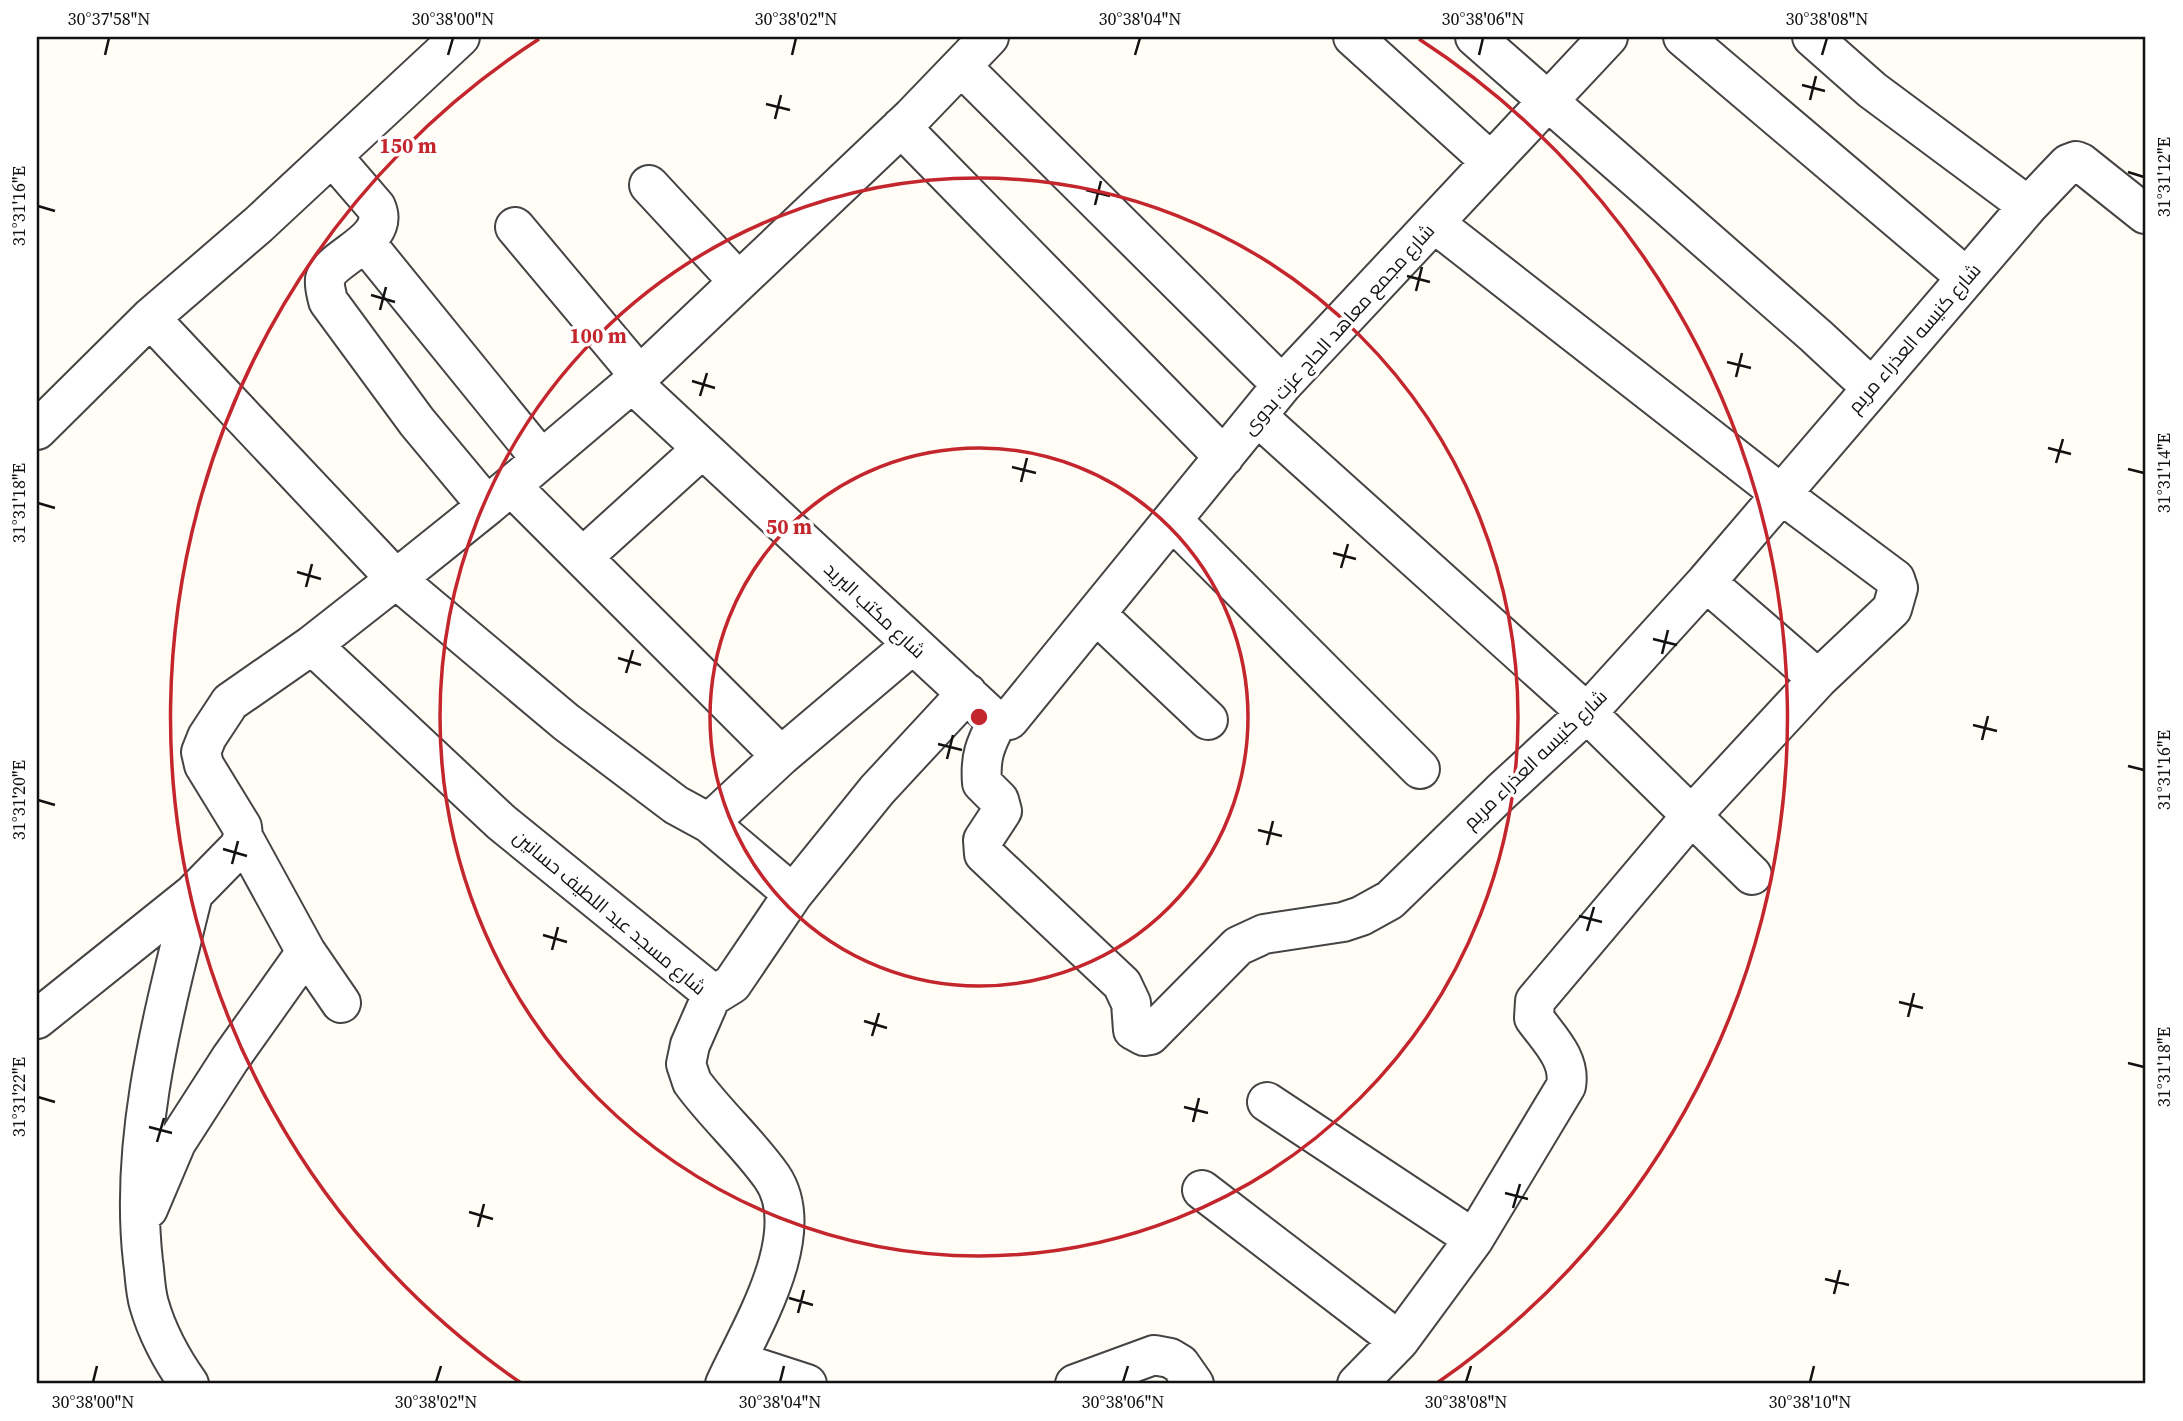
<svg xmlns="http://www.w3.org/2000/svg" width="2183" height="1421" font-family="'Source Serif 4',Cairo,serif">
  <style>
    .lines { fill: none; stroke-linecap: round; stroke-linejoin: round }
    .street-casing { stroke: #444; stroke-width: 42 }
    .street { stroke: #fff; stroke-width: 38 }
    .ticks { fill: none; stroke: #111; stroke-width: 2.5 }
    .ring { fill: none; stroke: #c4262e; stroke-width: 3.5 }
    .labels { text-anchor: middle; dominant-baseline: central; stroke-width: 7; stroke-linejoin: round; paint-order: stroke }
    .street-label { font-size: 19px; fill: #111; stroke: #fff }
    .centre { fill: #c4262e; stroke: #fff; stroke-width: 3.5 }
    .ring-label { font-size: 21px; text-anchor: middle; font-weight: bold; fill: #c4262e; stroke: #fff; stroke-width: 7; stroke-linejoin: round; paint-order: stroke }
    .neatline { fill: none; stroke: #111; stroke-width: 2.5 }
    .ticks-label { font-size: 18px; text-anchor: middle; fill: #111 }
  </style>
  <rect width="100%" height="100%" fill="#fffdf5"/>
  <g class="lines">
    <defs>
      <path id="street" d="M1353 37 1491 162
        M1475 37 1816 336 1872 388
        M1683 37 1966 277
        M1812 37 1872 90 2028 206
        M961 66 1282 385
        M901 127 1224 457
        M332 156 376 207C391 241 331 256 325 279 324 287 327 295 328 301L417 422 487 506
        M649 185 738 281
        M1434 223 1781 494 1895 579 1898 588 1892 609 1818 679
        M515 227 639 375
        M365 242 541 459
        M150 318 396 579 566 722 676 805 709 823 793 894
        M632 383 997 722
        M1257 416 1587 713 1752 875
        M37 430 150 318 258 225 460 37
        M511 486 781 756
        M1172 520 1420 769
        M583 557 702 449
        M1096 614 1208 720
        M312 645 501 822 708 990 711 997 690 1045 686 1064 692 1082C716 1115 748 1143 772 1177 811 1234 749 1331 725 1384
        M997 722C985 745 980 757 982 783L999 800 1002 811 983 840 984 854 1122 984 1131 1003 1133 1030 1144 1036 1150 1035 1238 946 1264 934 1343 922 1361 916 1390 900 1501 792 1587 713 1706 582 2028 206 2068 164 2076 161 2081 163 2145 214
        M997 722 1009 720 1282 385 1608 37
        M709 823 781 756 912 645
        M243 837 306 952 341 1003
        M711 997 732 984 793 894 877 790 967 693
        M37 1019 193 894 239 847 243 837 242 827 204 765 201 752 207 737 230 702 312 645 396 579 487 506 632 383 912 117 989 37
        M1267 1102 1474 1239
        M1202 1190 1399 1341 1474 1239 1566 1086C1571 1059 1549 1039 1534 1018L1535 1001 1692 815 1818 679 1706 582
        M148 1209 176 1143 230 1059 306 952
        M736 1361 807 1384
        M189 1384C172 1360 157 1332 149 1304 145 1290 145 1275 143 1261 129 1139 164 1012 193 894
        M1075 1384 1154 1355 1170 1358 1180 1364 1194 1384
        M1357 1384 1399 1341"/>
    </defs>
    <use href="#street" class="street-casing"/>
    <use href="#street" class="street"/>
  </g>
  <path class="ticks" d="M105 55 109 38M448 55 453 38M792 55 796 38M1135 55 1140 38M1479 55 1483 38M1822 55 1827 38M1802 85 1825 91M1810 100 1816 76M766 104 790 110M775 119 781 95M2128 172 2144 177M1086 190 1110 196M1095 205 1101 181M38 206 55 211M1407 276 1430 282M1416 291 1422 267M371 295 395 302M380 310 386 287M1727 362 1751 368M1736 377 1742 353M692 381 715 388M700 396 707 373M2048 448 2071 454M2056 463 2063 439M1012 467 1036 473M2128 469 2144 473M1021 482 1027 458M38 503 55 508M1333 553 1356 559M1341 568 1348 544M297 572 321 579M306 587 312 564M1653 639 1677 645M1662 654 1668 630M618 658 641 665M626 673 633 650M1973 725 1997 731M1982 740 1988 716M938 744 962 750M947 759 953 735M2128 766 2144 770M38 800 55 805M1258 830 1282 836M1267 845 1273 821M223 849 247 856M232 864 238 841M1579 916 1602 922M1587 931 1594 907M543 935 567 942M552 950 558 927M1899 1002 1923 1008M1908 1017 1914 993M864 1021 887 1028M872 1036 879 1013M2128 1063 2144 1067M38 1097 55 1102M1184 1107 1208 1113M1193 1122 1199 1098M149 1127 172 1133M157 1142 164 1118M1505 1193 1528 1199M1513 1208 1520 1184M469 1212 493 1219M478 1227 484 1204M1825 1279 1849 1285M1834 1294 1840 1270M789 1298 813 1305M798 1313 804 1290M93 1382 97 1366M436 1382 441 1366M780 1382 784 1366M1123 1382 1128 1366M1466 1382 1471 1366M1810 1382 1814 1366"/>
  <g class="ring">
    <circle cx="979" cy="717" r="269"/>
    <circle cx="979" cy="717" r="539"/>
    <path d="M521 1383A808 808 0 0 1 539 39M1419 39A808 808 0 0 1 1437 1383"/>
  </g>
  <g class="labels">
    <g class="street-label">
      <text transform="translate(1338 329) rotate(-48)">شارع مجمع معاهد الحاج عزت بدوى</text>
      <text transform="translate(1914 338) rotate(-49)">شارع كنيسه العذراء مريم</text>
      <text transform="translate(875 610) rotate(43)">شارع مكتب البريد</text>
      <text transform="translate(1535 759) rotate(-44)">شارع كنيسه العذراء مريم</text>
      <text transform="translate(610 912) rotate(40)">شارع مسجد عبد اللطيف حسانين</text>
    </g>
  </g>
  <circle cx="979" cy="717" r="10" class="centre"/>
  <g class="ring-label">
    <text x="408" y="153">150 m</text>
    <text x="598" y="343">100 m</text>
    <text x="789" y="534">50 m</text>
  </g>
  <rect width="2183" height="1421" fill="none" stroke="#ffffff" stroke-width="77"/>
  <rect x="38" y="38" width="2106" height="1344" class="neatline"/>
  <g class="ticks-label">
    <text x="109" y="25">30°37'58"N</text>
    <text x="453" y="25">30°38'00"N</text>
    <text x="796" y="25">30°38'02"N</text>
    <text x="1140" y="25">30°38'04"N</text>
    <text x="1483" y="25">30°38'06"N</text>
    <text x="1827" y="25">30°38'08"N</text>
    <text transform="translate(2164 177) rotate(-90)" y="6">31°31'12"E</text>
    <text transform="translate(19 206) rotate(-90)" y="6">31°31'16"E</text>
    <text transform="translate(2164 473) rotate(-90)" y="6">31°31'14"E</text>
    <text transform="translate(19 503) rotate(-90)" y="6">31°31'18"E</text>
    <text transform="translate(2164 770) rotate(-90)" y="6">31°31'16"E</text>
    <text transform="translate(19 800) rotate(-90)" y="6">31°31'20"E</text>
    <text transform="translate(2164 1067) rotate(-90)" y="6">31°31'18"E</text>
    <text transform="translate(19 1097) rotate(-90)" y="6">31°31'22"E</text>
    <text x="93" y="1408">30°38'00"N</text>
    <text x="436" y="1408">30°38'02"N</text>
    <text x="780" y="1408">30°38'04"N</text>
    <text x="1123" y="1408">30°38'06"N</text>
    <text x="1466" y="1408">30°38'08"N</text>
    <text x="1810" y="1408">30°38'10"N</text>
  </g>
</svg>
